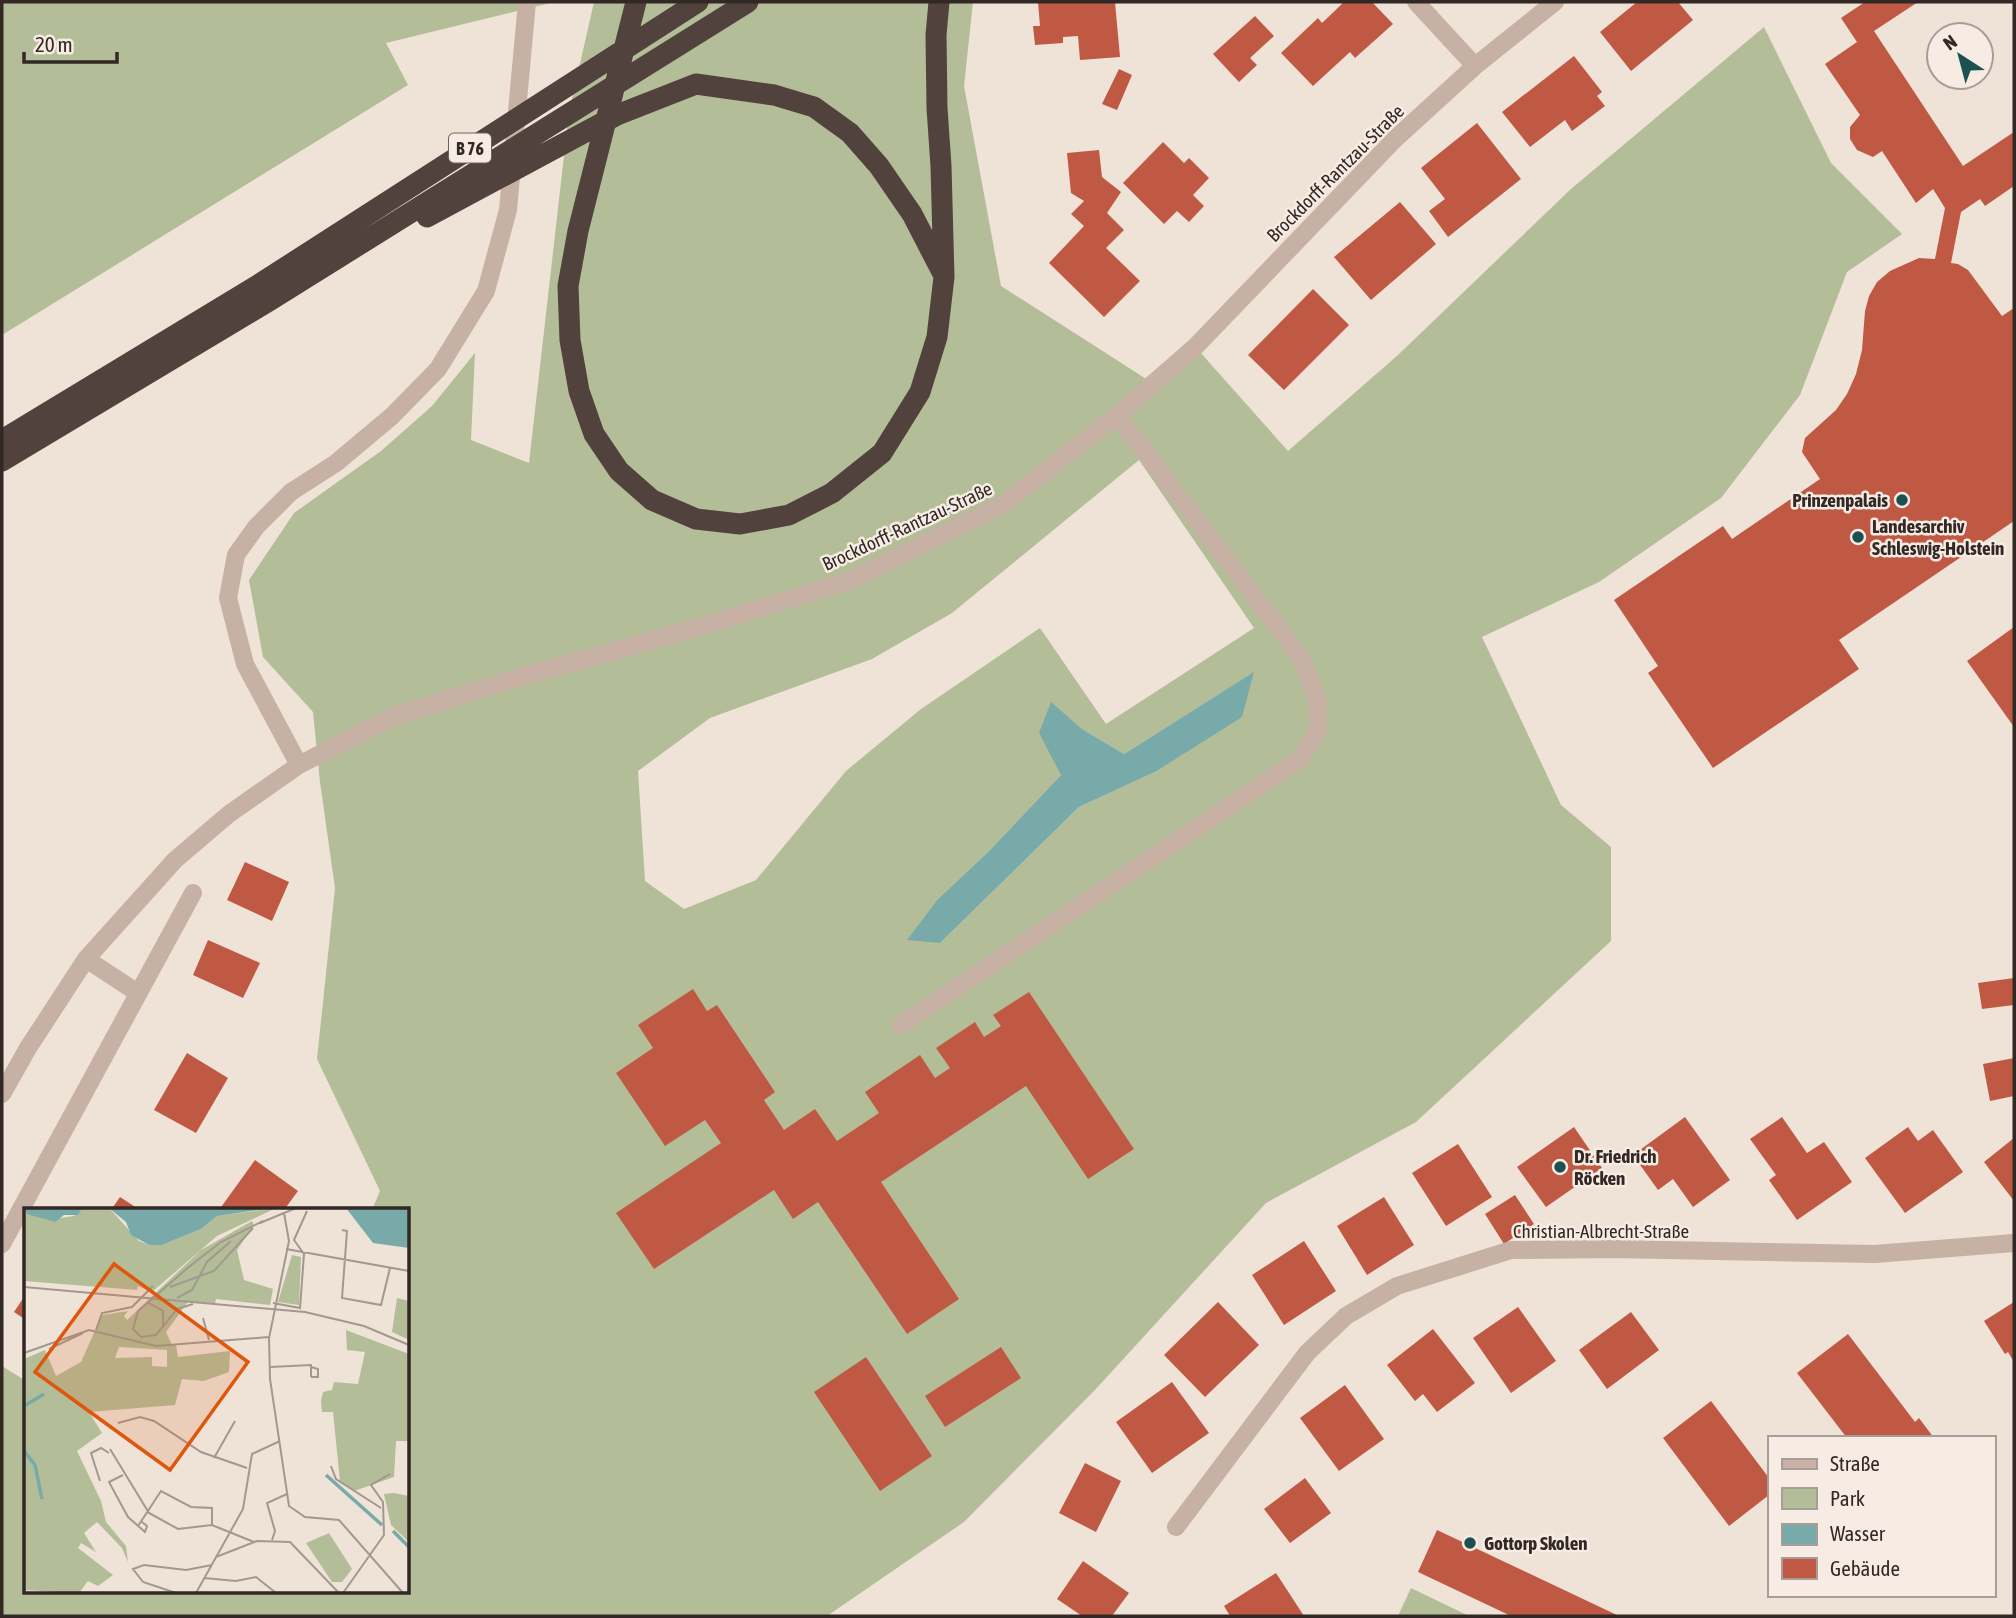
<svg xmlns="http://www.w3.org/2000/svg" width="2016" height="1618" font-family="'Asap Condensed',sans-serif">
  <style>
    .green { fill: #b3bd98; fill-rule: evenodd }
    .water { fill: #78aaa9 }
    .building { fill: #c05944 }
    .lines { fill: none; stroke-linecap: round; stroke-linejoin: round }
    .minor { stroke: #c6b1a4; stroke-width: 18 }
    .highway { stroke: #52423d; stroke-width: 21 }
    .poi-dot { fill: #1d5151; stroke: #f7ece3; stroke-width: 2.5 }
    .labels { text-anchor: middle; dominant-baseline: central; stroke-width: 5; stroke-linejoin: round; paint-order: stroke }
    .shield { fill: #f7ece3; stroke: #6d635e; stroke-width: 2 }
    .shield-label { font-size: 18px; font-weight: bold; fill: #322825 }
    .street-label { font-size: 19px; fill: #322825; stroke: #f7ece3 }
    .poi-label { font-size: 19px; font-weight: bold; fill: #322825; stroke: #f7ece3; text-anchor: start }
    .inset-river { fill: none; stroke: #78aaa9; stroke-width: 3.5 }
    .inset-road { fill: none; stroke: #a39890; stroke-width: 2 }
    .view { fill: #df570d; fill-opacity: 0.15; stroke: #df570d; stroke-width: 3.5 }
    .inset-edge { fill: none; stroke: #322825; stroke-width: 3.5 }
  </style>
  <rect width="100%" height="100%" fill="#efe2d7"/>
  <path class="green" d="M2 2H554L386 43 408 85 2 335Z
    M594 2H973L964 86 1001 286 1151 382 1192 343 1288 451 1398 355 1571 189 1764 27 1831 163 1902 234 1847 272 1800 395 1721 498 1599 582 1482 637 1561 805 1611 847V941L1416 1122 1266 1203 1094 1391 964 1522 827 1616H2V1366L26 1381V1592H408V1210H372L380 1191 317 1059 335 888 320 782 313 712 263 657 249 580 294 513 381 451 432 406 475 353 471 440 529 463 569 112ZM1139 460 1254 628 1106 724 1040 628 921 709 846 771 756 880 684 909 645 881 638 771 710 718 872 659 952 613ZM1253 673 1155 772 1079 807 940 943 938 899 989 851 1061 775 1051 703 1082 729 1124 754Z
    M1411 1588 1469 1616H1398Z"/>
  <path class="water" d="M1254 672 1242 717 1155 772 1079 807 940 943 907 940 938 899 989 851 1061 775 1039 733 1051 702 1082 729 1124 754Z"/>
  <path class="building" d="M1038 2H1115L1120 57 1080 60 1078 36 1063 37V43L1035 45 1033 26H1040Z
    M1344 2H1372L1393 24 1355 58 1350 52 1313 86 1281 53 1318 18 1322 23Z
    M1637 2H1678L1693 20 1631 71 1600 32Z
    M1865 2H1918L1874 31 1963 166 2014 132V186L1985 206 1980 199 1961 212 1951 263 1958 264 1968 270 2002 316 2014 308V521L1839 640 1859 669 1713 768 1648 673 1658 666 1614 600 1723 526 1732 539 1820 479 1802 452 1805 438 1836 410 1847 394 1856 374 1862 350 1865 311 1869 296 1877 282 1890 271 1919 258 1935 259 1945 208 1933 189 1916 203 1882 151 1873 157 1857 150 1850 139V127L1860 115 1825 64 1857 42 1841 18Z
    M1255 16 1274 36 1250 58 1257 65 1239 82 1213 54Z
    M1574 56 1602 92 1597 96 1605 106 1572 131 1565 120 1530 147 1502 112Z
    M1119 69 1132 75 1117 110 1102 104Z
    M1477 123 1521 179 1448 237 1429 211 1445 199 1421 168Z
    M1163 142 1184 163 1189 158 1209 178 1193 195 1204 206 1189 222 1177 211 1164 224 1123 183Z
    M1099 150 1102 177 1121 192 1107 213 1124 230 1106 248 1140 281 1104 317 1049 263 1084 226 1071 214 1084 201 1071 193 1067 153Z
    M1400 202 1436 244 1371 300 1334 257Z
    M1313 289 1349 325 1284 390 1248 355Z
    M2014 627V727L1967 661Z
    M245 862 289 882 272 921 227 900Z
    M208 940 260 963 243 998 193 975Z
    M2014 978V1005L1982 1009 1978 983Z
    M693 989 707 1011 717 1005 775 1092 764 1100 784 1130 815 1109 837 1141 879 1113 865 1092 920 1055 935 1078 950 1068 936 1048 975 1022 984 1037 1001 1026 993 1015 1029 992 1134 1149 1088 1179 1026 1086 881 1182 959 1299 907 1334 818 1202 793 1219 774 1190 654 1269 616 1213 721 1143 705 1120 665 1146 616 1073 653 1048 638 1025Z
    M187 1053 228 1078 196 1133 154 1110Z
    M2014 1058V1096L1990 1101 1983 1064Z
    M1685 1117 1730 1180 1693 1207 1673 1179 1658 1190 1633 1155Z
    M1782 1117 1807 1153 1824 1142 1852 1182 1797 1220 1769 1180 1776 1175 1750 1139Z
    M1574 1127 1602 1168 1546 1207 1517 1167Z
    M1908 1127 1918 1141 1933 1130 1963 1172 1905 1213 1865 1158Z
    M2014 1138V1201L1984 1162Z
    M1458 1144 1492 1197 1446 1226 1412 1173Z
    M255 1160 298 1191 284 1210H219Z
    M1515 1195 1534 1224 1504 1244 1485 1214Z
    M120 1197 140 1210H111Z
    M1384 1197 1414 1245 1367 1275 1337 1226Z
    M1304 1241 1336 1291 1284 1325 1252 1275Z
    M26 1294V1320L14 1312Z
    M1218 1302 1259 1345 1205 1397 1164 1355Z
    M2014 1302V1362L2008 1352 2005 1354 1984 1321Z
    M1518 1307 1556 1361 1511 1393 1473 1338Z
    M1631 1312 1659 1350 1607 1389 1579 1350Z
    M1433 1329 1475 1383 1437 1412 1423 1394 1415 1401 1387 1365Z
    M1848 1334 1915 1422 1919 1418 1934 1438H1847L1797 1373Z
    M1001 1347 1021 1378 945 1427 925 1396Z
    M866 1357 932 1456 880 1491 814 1392Z
    M1172 1382 1209 1433 1152 1473 1116 1422Z
    M1345 1385 1384 1439 1339 1471 1300 1418Z
    M1711 1401 1769 1478V1495L1729 1526 1663 1438Z
    M1085 1463 1121 1481 1096 1532 1059 1513Z
    M1305 1478 1331 1513 1290 1543 1264 1509Z
    M1437 1530 1619 1616H1511L1418 1572Z
    M1083 1561 1129 1593 1112 1616H1082L1057 1599Z
    M1276 1573 1304 1616H1230L1224 1606Z"/>
  <g class="lines">
    <path class="minor" d="M1416 2 1475 66
      M299 765 245 664 228 598 236 555 256 527 291 492 336 463 392 416 438 369 486 291 508 210 527 2
      M86 959 138 993
      M901 1025 1301 759 1318 729 1317 699 1301 658 1117 415
      M2 1094 28 1048 86 959 175 860 229 814 299 765 392 717 520 677 700 627 851 580 1004 504 1117 415 1196 346 1395 139 1475 66 1555 2
      M2 1244 193 893
      M1176 1527 1307 1353 1346 1316 1397 1286 1511 1250 1615 1249 1875 1254 2014 1243"/>
    <path class="highway" d="M636 2 578 231 568 286 570 340 579 391 594 434 619 471 652 500 696 519 740 524 789 515 832 493 882 453 920 392 937 337 944 277 941 166 937 108 936 35 939 2
      M427 217 617 115 696 84 774 95 814 107 850 133 879 166 912 214 942 272
      M2 440 258 285 698 2
      M2 461 269 301 748 2"/>
  </g>
  <g class="poi-dot">
    <circle cx="1902" cy="500" r="7"/>
    <circle cx="1858" cy="537" r="7"/>
    <circle cx="1560" cy="1167" r="7"/>
    <circle cx="1470" cy="1543" r="7"/>
  </g>
  <g class="labels">
    <rect class="shield" x="449" y="133.5" width="42" height="29" rx="5"/>
    <g class="shield-label">
      <text x="470" y="148">B 76</text>
    </g>
    <g class="street-label">
      <text transform="translate(1335 173) rotate(-45)">Brockdorff-Rantzau-Straße</text>
      <text transform="translate(907 526) rotate(-25)">Brockdorff-Rantzau-Straße</text>
      <text x="1601" y="1231">Christian-Albrecht-Straße</text>
    </g>
    <g class="poi-label">
      <text x="1888" y="500" text-anchor="end">Prinzenpalais</text>
      <text x="1872" y="526">Landesarchiv<tspan x="1872" dy="22">Schleswig-Holstein</tspan></text>
      <text x="1574" y="1156">Dr. Friedrich<tspan x="1574" dy="22">Röcken</tspan></text>
      <text x="1484" y="1543">Gottorp Skolen</text>
    </g>
  </g>
  <g transform="translate(24 1208)">
    <rect width="385" height="385" fill="#efe2d7"/>
    <path d="M58 0H85L115 33 125 37H138L177 21 193 8 252 0 193 28 128 84 114 78 113 82 0 73V4L24 12 50 8ZM228 13 230 17 213 42 220 72 249 81 246 97 192 91 191 96 164 94 142 124 148 137H152L154 149 206 143 205 164 180 173 158 171 151 197 65 204 78 225 53 243 77 293 82 314 102 338 104 354 98 340 73 314 60 325 72 344 57 335 54 340 89 367 85 370 74 378 64 373 55 385 0 382V151L21 142 32 168 57 154 78 107 104 103 100 108 103 112 177 42ZM95 139 143 142V159L128 158V149L91 150ZM268 47 277 49 275 97 254 94ZM373 90 385 93V132L368 124ZM322 122 385 146V233H372L370 269 330 283 316 273 309 204H298L297 193 299 184 308 182 310 174 334 176 341 144 323 142ZM370 285 385 288V334L367 317 360 286ZM305 325 328 361 318 374H308L282 335Z" fill="#b3bd98" fill-rule="evenodd"/>
    <path d="M0 0H58L54 7H40L31 14 3 6ZM85 0H247L193 8 177 21 138 37H125L107 27 102 14ZM322 0H385V40L349 35Z" fill="#78aaa9"/>
    <path class="inset-river" d="M0 198 20 186M0 243 11 257 18 291M302 267 358 317M369 323 385 339"/>
    <path class="inset-road" d="M272 0 260 5 265 33 245 130 246 171 265 298 281 309 315 312 379 385M236 15 260 5M318 22 323 23 318 90 357 97 366 60M262 41 385 63M0 79 281 104 340 118 385 137M146 79 190 63 229 20M153 90 168 82 183 54 207 33M123 94 139 103V119M249 95 276 100 280 46 270 32 283 3M169 96 153 101 132 127 117 129 109 121 114 103 166 58 197 34 239 13M179 110 185 132M72 122 78 105 108 99 129 78M25 141 59 125M0 145 65 122 132 138 245 129M246 159 287 157V169M287 169H294V161L287 159M94 215 116 209 130 213 177 244 223 260M86 241 125 305 154 321 188 317 230 334M190 250 211 213M307 258 312 271 357 300M99 267 85 274 104 309 121 324 123 318 118 314M76 273 67 245 77 240 85 245M114 318 137 283 167 299 188 300V317M248 332 251 323 243 295 263 286M192 349 233 333 266 334 315 385M180 370 212 373 232 369 252 385M152 385 119 374 109 361 120 357 162 362 188 357M172 385 219 301 228 246 256 233M319 385 360 327 359 294 347 277 366 266"/>
    <path class="view" d="M90 56 224 154 146 262 11 164Z"/>
    <rect width="385" height="385" class="inset-edge"/>
  </g>
  <rect width="2016" height="1618" fill="none" stroke="#322825" stroke-width="7"/>
  <rect x="1768" y="1436" width="228" height="161" fill="#f7ece3" stroke="#a89e97" stroke-width="2"/>
  <rect x="1782" y="1459" width="35" height="10" fill="#c6b1a4" stroke="#a89e97" stroke-width="2"/>
  <text x="1830" y="1471" font-size="21" fill="#322825">Straße</text>
  <rect x="1782" y="1488" width="35" height="21" fill="#b3bd98" stroke="#a89e97" stroke-width="2"/>
  <text x="1830" y="1506" font-size="21" fill="#322825">Park</text>
  <rect x="1782" y="1524" width="35" height="21" fill="#78aaa9" stroke="#a89e97" stroke-width="2"/>
  <text x="1830" y="1541" font-size="21" fill="#322825">Wasser</text>
  <rect x="1782" y="1558" width="35" height="21" fill="#c05944" stroke="#a89e97" stroke-width="2"/>
  <text x="1830" y="1576" font-size="21" fill="#322825">Gebäude</text>
  <g transform="translate(1960 56) rotate(324)"><circle r="33" fill="#f7ece3" stroke="#a89e97" stroke-width="2"/>
  <path d="M0-5L12 26L0 18L-12 26Z" fill="#1d5151"/>
  <text y="-10" font-size="19" font-weight="bold" text-anchor="middle" fill="#322825">N</text>
  </g>
  <path d="M24 52v10h93v-10" fill="none" stroke="#322825" stroke-width="3.5"/>
  <text x="35" y="52" font-size="21" fill="#322825" stroke="#f7ece3" stroke-width="5" paint-order="stroke">20 m</text>
</svg>
